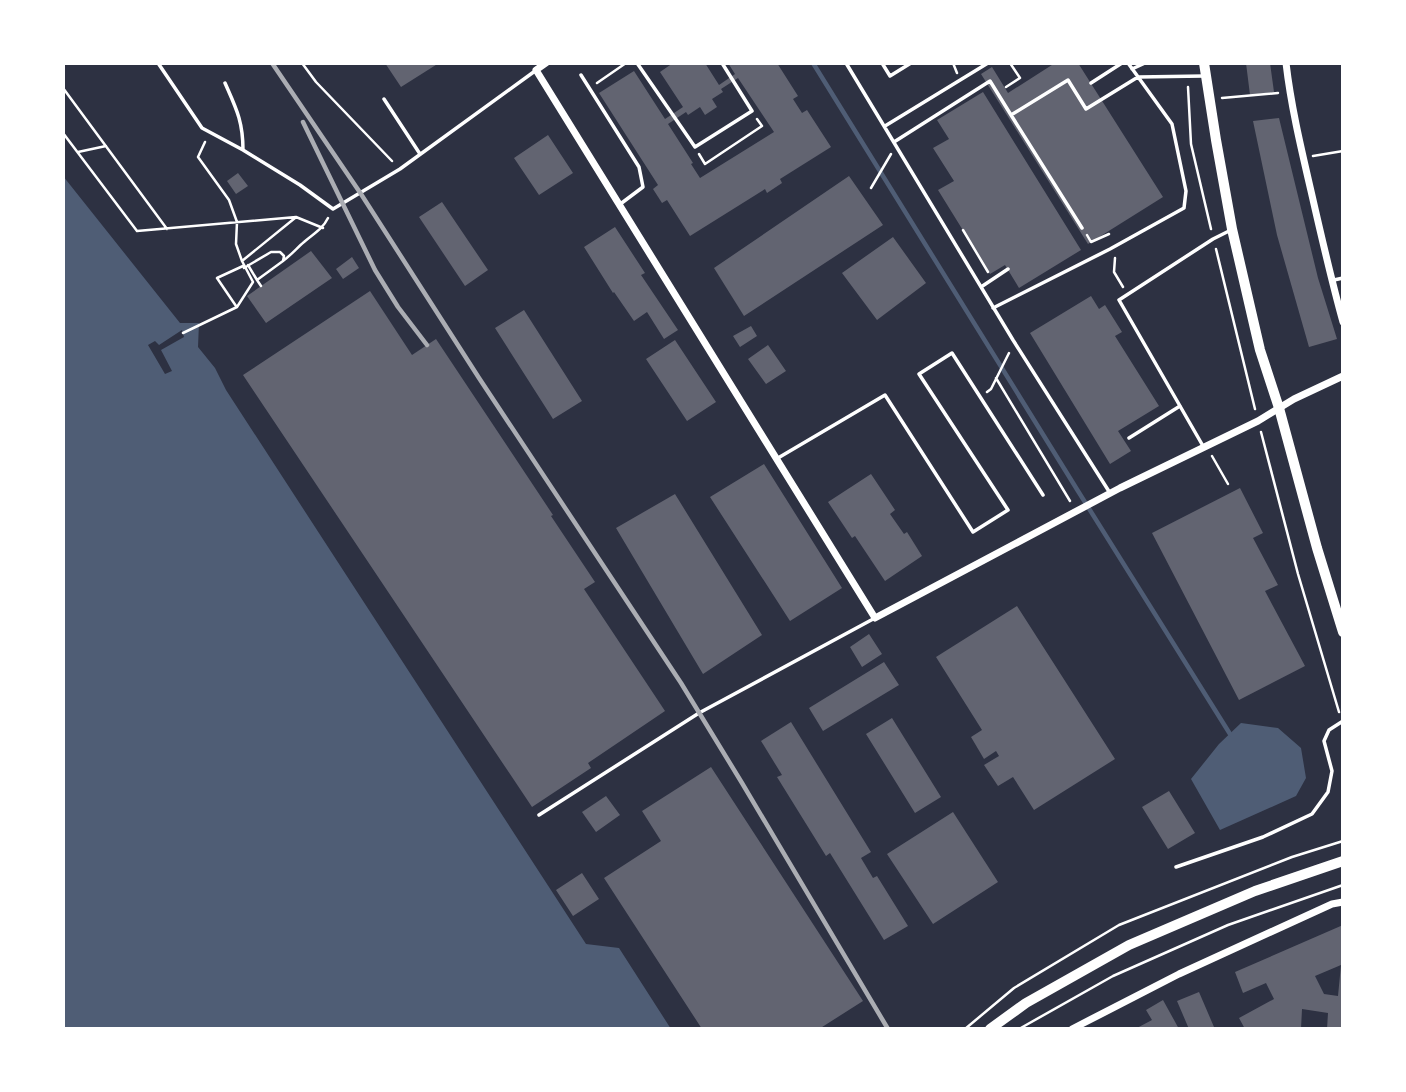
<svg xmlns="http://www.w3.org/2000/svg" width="1406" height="1092" font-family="'DejaVu Sans',sans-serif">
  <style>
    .water { fill: #4f5d75 }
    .pier { fill: #2d3142 }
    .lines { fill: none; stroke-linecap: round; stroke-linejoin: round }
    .stream { stroke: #4f5d75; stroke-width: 4.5 }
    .building { fill: #626471; fill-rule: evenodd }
    .path { stroke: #fff; stroke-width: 2.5 }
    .service { stroke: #fff; stroke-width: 3.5 }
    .minor { stroke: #fff; stroke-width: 7 }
    .secondary { stroke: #fff; stroke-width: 10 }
    .rail { stroke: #abadb3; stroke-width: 4.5 }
  </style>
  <rect width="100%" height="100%" fill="#2d3142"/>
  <path class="water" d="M63 176 180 323H199L198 347 215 368 226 390 586 944 619 948 671 1029H63Z
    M1241 723 1278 728 1301 748 1306 778 1296 796 1220 830 1191 779 1219 744Z"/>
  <path class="pier" d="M182 330 184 337 161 350 172 371 165 374 148 345 155 341 159 345Z"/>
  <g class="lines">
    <path class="stream" d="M813 63 1078 491 1230 734"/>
  </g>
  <path class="building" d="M385 63H439L401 87Z
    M673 63H705L719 85 735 74 728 63H777L798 96 793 99 802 113 807 110 831 147 780 179 782 183 767 193 765 189 690 236 667 200 662 203 653 189 658 185 599 93 634 71 665 119 683 107 660 72ZM738 78 774 132 700 178 691 164 693 163 668 124 686 112 688 115 700 107 705 115 717 107 712 99 723 92 721 89Z
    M1055 63H1078L1163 197 1088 244 981 74 992 67 1008 93Z
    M1246 63H1270L1274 92 1250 95Z
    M983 92 1081 250 1019 288 1005 265 990 274 938 190 954 181 933 148 949 139 937 120Z
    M1279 118 1318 278 1337 339 1309 347 1277 235 1253 121Z
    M548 135 573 173 539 195 514 158Z
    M238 173 248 186 236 194 227 181Z
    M849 176 883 225 744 316 714 268Z
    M442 202 488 270 465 286 419 217Z
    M615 227 645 273 641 275 678 330 664 339 647 312 634 321 614 292 613 293 584 247Z
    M893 237 926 283 877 320 842 273Z
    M311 251 332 278 266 323 247 296Z
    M352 257 359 268 343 279 336 269Z
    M370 291 412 355 436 339 553 515 551 516 595 582 584 589 665 711 588 763 591 768 532 807 243 375Z
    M1091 296 1099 309 1105 305 1122 332 1115 336 1159 406 1118 431 1131 451 1110 464 1030 333Z
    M524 310 582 401 553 419 495 328Z
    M751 326 757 336 740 347 733 336Z
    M675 340 716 402 687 421 646 359Z
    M768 345 786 371 766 384 748 359Z
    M764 464 842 588 790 621 710 497Z
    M871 474 895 510 890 514 904 534 907 532 922 556 885 581 855 536 852 538 828 502Z
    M1240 488 1263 533 1253 538 1278 585 1265 591 1305 666 1239 700 1152 533Z
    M675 494 762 635 703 674 616 528Z
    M1017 606 1115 759 1034 810 1013 777 998 786 984 765 999 756 996 751 984 759 971 737 982 730 936 657Z
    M869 634 882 654 862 667 850 647Z
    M884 662 899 685 823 731 809 708Z
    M892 718 941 797 915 813 866 734Z
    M791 722 871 852 861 858 873 878 877 876 908 926 884 940 830 853 826 856 777 777 782 775 761 741Z
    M711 767 863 1001 819 1029H702L604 878 661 841 642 811Z
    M1169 791 1195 833 1168 849 1142 807Z
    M606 796 620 815 596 832 582 812Z
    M953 812 998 882 933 924 887 854Z
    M582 873 599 899 573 916 556 890Z
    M1343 925V1029H1327L1328 1013 1302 1009 1301 1029H1245L1239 1018 1274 999 1266 983 1243 993 1235 972ZM1341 965 1338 996 1324 994 1315 976Z
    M1199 992 1214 1027 1210 1029H1189L1177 1001Z
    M1163 1000 1179 1029H1135L1152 1020 1146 1010Z"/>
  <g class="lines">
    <path class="path" d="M302 63 316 82 392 161
      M953 63 957 73
      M597 83 626 63
      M1006 87 1020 78 1010 63
      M1188 87 1191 144 1211 229
      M63 88 167 229
      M1222 98 1278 93
      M63 133 137 231 296 217 323 228
      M205 142 198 157 229 200 237 222 236 244 242 261
      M78 152 106 146
      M699 154 705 164 762 126 757 119
      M1313 156 1343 151
      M871 188 891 154
      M963 230 988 272
      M1087 235 1091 242 1109 234
      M1216 249 1255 409
      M1115 258 1114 272 1123 287
      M283 261C291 255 297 248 304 242 314 233 322 230 328 218
      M248 265 257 280
      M244 268 271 252H280L284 256 283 261 257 280 261 286
      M236 306 217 278 243 266
      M183 333 237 307 253 282 242 261 295 218
      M996 378 1070 501
      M987 392 991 389 1009 353
      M1261 432 1298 574 1339 712
      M1212 456 1228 484
      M965 1029 1014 988 1119 925 1292 857 1343 841
      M1019 1029 1113 976 1228 925 1343 885"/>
    <path class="service" d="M158 63 202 128 243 150 300 185 333 209 400 169 535 71
      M637 63 695 147 752 111 722 63
      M846 63 1013 340 1110 493
      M882 63 890 76 911 63
      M1132 69 1145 63
      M581 75 639 167 643 187 619 205
      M225 83C236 108 243 121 243 150
      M1091 83 1122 63
      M384 99 420 154
      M1011 115 1082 228
      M885 126 988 63
      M894 142 990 81 1011 115 1068 80 1086 109 1138 77 1204 76
      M1334 280 1343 278
      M981 287 1008 269
      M993 308 1110 249 1184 208 1186 191 1172 124 1128 63
      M1129 438 1180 406
      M1203 446 1119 300 1213 239 1231 230
      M778 458 885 395 973 532 1008 510 919 374 952 353 1043 495
      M539 815 699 713 875 618
      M1176 867 1263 837 1312 814 1328 792 1332 771 1324 741 1329 730 1343 721"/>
    <path class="minor" d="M546 63 536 70 875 618 1120 488 1258 421 1294 399 1343 376
      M1286 63C1291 106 1301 148 1311 191 1321 235 1331 279 1343 322
      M1072 1029 1179 974 1332 904 1343 902"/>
    <path class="secondary" d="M1204 63 1216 140 1232 229 1260 350 1279 408 1317 548 1343 632
      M990 1029 1026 1003 1129 945 1255 891 1343 861"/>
    <path class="rail" d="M272 63 361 194 479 378 681 683 742 783 888 1029
      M303 122 375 270 398 307 427 345"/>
  </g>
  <rect width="1406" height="1092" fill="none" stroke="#ffffff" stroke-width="130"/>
</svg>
